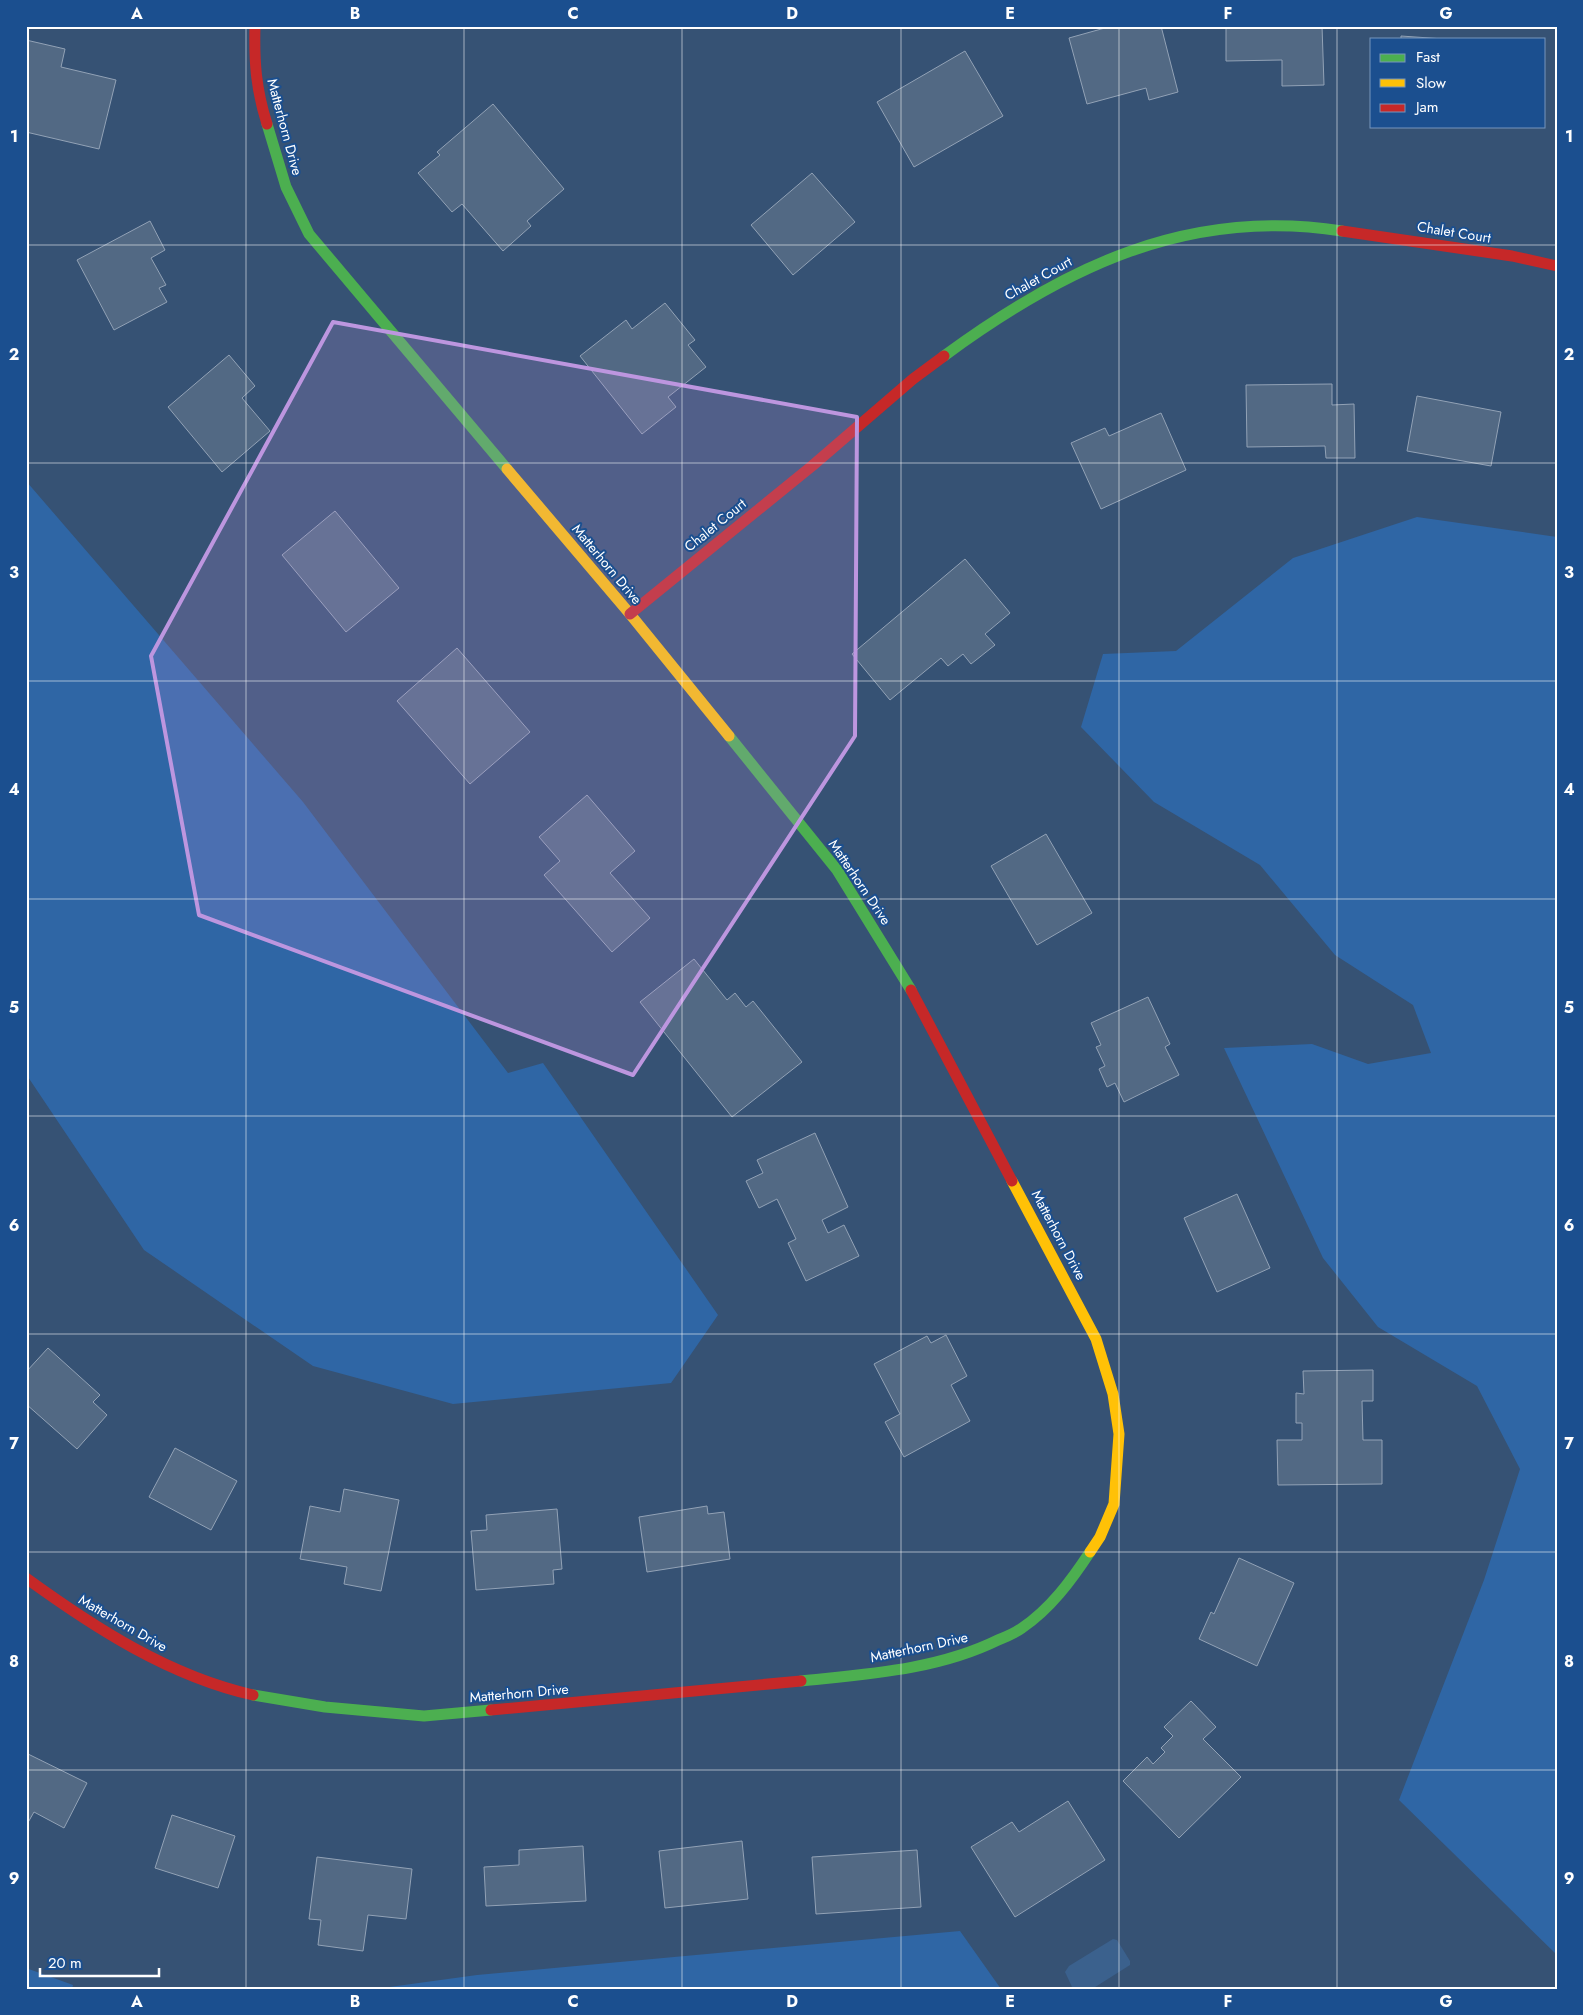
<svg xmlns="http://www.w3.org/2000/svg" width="1583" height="2015" font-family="Jost,sans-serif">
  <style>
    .green { fill: #2f66a5 }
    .water { fill: #3b618d }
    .building { fill: #526984; stroke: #92a2b6 }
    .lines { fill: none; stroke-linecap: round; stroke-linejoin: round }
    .fast { stroke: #4caf50; stroke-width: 11 }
    .slow { stroke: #ffc107; stroke-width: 11 }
    .jam { stroke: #c62828; stroke-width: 11 }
    .marked { fill: #bd96df; fill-opacity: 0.2; stroke: #bd96df; stroke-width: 4; stroke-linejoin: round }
    .grid { fill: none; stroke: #fff; stroke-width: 1; stroke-opacity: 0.55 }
    .labels { text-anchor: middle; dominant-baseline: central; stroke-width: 4; stroke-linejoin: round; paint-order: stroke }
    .street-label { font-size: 14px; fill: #fff; stroke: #1b4f8f }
    .neatline { fill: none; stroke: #fff; stroke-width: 2 }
    .grid-label { font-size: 16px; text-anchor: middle; font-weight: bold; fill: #fff }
  </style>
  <rect width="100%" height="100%" fill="#365274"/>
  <path class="green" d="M26 481 303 802 508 1073 543 1063 718 1315 671 1383 453 1404 313 1366 144 1250 26 1074Z
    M1417 517 1557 537V1955L1399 1800 1484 1580 1520 1469 1477 1386 1378 1327 1323 1258 1224 1048 1312 1044 1368 1064 1431 1053 1413 1005 1335 955 1260 865 1154 802 1081 727 1103 654 1176 651 1293 558Z
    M960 1931 1001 1989H375L477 1975Z
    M26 1968 73 1985 72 1989H26Z"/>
  <path class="water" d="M1113 1939 1117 1940 1130 1961V1965L1092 1989H1073L1065 1972 1069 1966Z"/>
  <path class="building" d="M1112 26H1161L1178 92 1149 100 1146 88 1087 104 1069 38Z
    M1226 26H1322L1324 85 1282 86V60L1226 61Z
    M1401 36 1444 39H1401Z
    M26 40 65 49 61 67 116 80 99 149 26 132Z
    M965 51 1003 116 914 167 877 102Z
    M493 104 564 189 527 221 531 226 503 251 462 204 452 212 418 173 440 155 437 152Z
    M812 173 855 222 793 275 751 225Z
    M150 221 165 250 151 258 166 285 159 288 167 302 114 330 77 260Z
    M665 303 695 340 688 345 706 367 668 397 676 407 642 434 580 356 626 320 632 329Z
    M229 355 255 386 242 398 270 431 222 472 168 407Z
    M1332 384V405L1354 404 1355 458H1326L1325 446 1247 447 1246 385Z
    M1417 396 1501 412 1491 466 1407 451Z
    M1161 413 1186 470 1101 509 1071 443 1105 428 1109 436Z
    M335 511 399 588 346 632 282 555Z
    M965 559 1010 613 985 634 995 645 971 664 963 654 948 666 941 658 890 700 852 654Z
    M457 648 530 732 470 784 397 701Z
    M587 795 635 851 610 873 650 918 612 952 544 875 560 861 539 837Z
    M1046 834 1092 913 1037 945 991 866Z
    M694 959 727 1000 735 993 746 1007 753 1001 802 1062 732 1117 640 1002Z
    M1148 997 1170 1044 1165 1047 1179 1075 1124 1102 1115 1083 1107 1087 1099 1069 1105 1066 1096 1047 1101 1045 1091 1023Z
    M815 1133 848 1207 822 1220 828 1233 844 1225 859 1256 806 1281 788 1243 796 1239 777 1199 759 1208 746 1181 763 1173 757 1160Z
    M1237 1194 1270 1268 1217 1292 1184 1218Z
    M946 1335 967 1376 951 1385 970 1421 904 1457 885 1422 900 1414 874 1364 927 1336 931 1343Z
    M48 1348 100 1395 93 1402 107 1415 77 1449 26 1404V1372Z
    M1373 1370V1401H1362L1363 1440H1382V1484L1278 1485 1277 1440H1302V1423H1296V1393L1304 1394 1303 1371Z
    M175 1448 237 1481 211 1530 149 1497Z
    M344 1489 399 1500 381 1591 344 1584 347 1567 300 1559 310 1506 340 1512Z
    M707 1506 708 1514 724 1512 730 1559 647 1572 639 1517Z
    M557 1509 562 1569 553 1570 554 1584 476 1590 471 1531 487 1530 486 1515Z
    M1239 1558 1294 1583 1257 1666 1199 1639 1211 1612 1214 1614Z
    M1191 1701 1216 1727 1203 1739 1241 1777 1179 1838 1123 1781 1147 1757 1153 1764 1165 1752 1161 1748 1173 1736 1164 1727Z
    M26 1753 87 1783 64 1828 34 1812 26 1826Z
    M1068 1801 1105 1860 1015 1917 971 1847 1012 1822 1019 1832Z
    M172 1815 235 1836 218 1888 155 1868Z
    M742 1841 748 1899 665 1908 659 1851Z
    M583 1846 586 1901 486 1906 484 1867 519 1865V1850Z
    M917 1850 921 1907 816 1914 812 1857Z
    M317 1857 412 1869 406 1919 368 1915 363 1951 318 1945 321 1920 309 1919Z"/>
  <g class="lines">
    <path class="fast" d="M267 124 286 187 309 234 507 469
      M944 356C1065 267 1188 207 1342 231
      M729 736 837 870 911 990
      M801 1681C867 1674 937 1670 998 1640 1006 1637 1015 1633 1022 1628 1050 1609 1071 1581 1090 1552
      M253 1695 325 1707 424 1716 491 1710"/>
    <path class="slow" d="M507 469 630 614 729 736
      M1012 1181 1096 1339 1113 1394 1119 1434 1114 1504 1100 1537 1090 1552"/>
    <path class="jam" d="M255 26C254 62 256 89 267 124
      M1342 231 1512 256 1557 266
      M630 614 812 466 913 379 944 356
      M911 990 1012 1181
      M26 1578C95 1628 169 1676 253 1695
      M491 1710 801 1681"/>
  </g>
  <path class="marked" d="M333 322 857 417 855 736 633 1075 199 915 151 656Z"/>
  <path class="grid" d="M246 26V1989M464 26V1989M682 26V1989M901 26V1989M1119 26V1989M1337 26V1989M26 245H1557M26 463H1557M26 681H1557M26 899H1557M26 1116H1557M26 1334H1557M26 1552H1557M26 1770H1557"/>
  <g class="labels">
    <g class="street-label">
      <text transform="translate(285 127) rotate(75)">Matterhorn Drive</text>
      <text transform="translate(1454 232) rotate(9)">Chalet Court</text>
      <text transform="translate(1038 278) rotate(-29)">Chalet Court</text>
      <text transform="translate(715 525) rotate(-39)">Chalet Court</text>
      <text transform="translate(607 564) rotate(50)">Matterhorn Drive</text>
      <text transform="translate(860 882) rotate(56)">Matterhorn Drive</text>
      <text transform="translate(1059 1235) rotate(62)">Matterhorn Drive</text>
      <text transform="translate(123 1623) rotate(30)">Matterhorn Drive</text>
      <text transform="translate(919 1647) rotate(-12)">Matterhorn Drive</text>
      <text transform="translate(519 1693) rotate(-5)">Matterhorn Drive</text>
    </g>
  </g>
  <rect width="1583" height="2015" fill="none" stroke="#1b4f8f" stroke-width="55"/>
  <rect x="1370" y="38" width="175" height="90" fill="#1b4f8f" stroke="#7695bc"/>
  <rect x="1380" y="54" width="25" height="8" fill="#4caf50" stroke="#7695bc"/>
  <text x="1416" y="62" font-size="15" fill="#ffffff">Fast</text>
  <rect x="1380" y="79" width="25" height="8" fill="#ffc107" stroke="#7695bc"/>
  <text x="1416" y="88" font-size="15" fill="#ffffff">Slow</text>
  <rect x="1380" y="104" width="25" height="8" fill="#c62828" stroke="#7695bc"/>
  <text x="1416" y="112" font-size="15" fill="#ffffff">Jam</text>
  <path d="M40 1968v8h119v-8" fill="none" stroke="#ffffff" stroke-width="2.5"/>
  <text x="48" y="1968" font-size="15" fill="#ffffff" stroke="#1b4f8f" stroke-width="4" paint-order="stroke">20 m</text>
  <rect x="28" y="28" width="1528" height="1960" class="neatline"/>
  <g class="grid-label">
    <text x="137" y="19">A</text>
    <text x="355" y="19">B</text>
    <text x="573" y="19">C</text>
    <text x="792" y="19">D</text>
    <text x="1010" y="19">E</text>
    <text x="1228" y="19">F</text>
    <text x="1446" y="19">G</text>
    <text x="14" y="142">1</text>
    <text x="1569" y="142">1</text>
    <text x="14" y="360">2</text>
    <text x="1569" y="360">2</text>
    <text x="14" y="578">3</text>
    <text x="1569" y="578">3</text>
    <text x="14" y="795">4</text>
    <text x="1569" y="795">4</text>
    <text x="14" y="1013">5</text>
    <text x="1569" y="1013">5</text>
    <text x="14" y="1231">6</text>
    <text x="1569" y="1231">6</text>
    <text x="14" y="1449">7</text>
    <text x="1569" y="1449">7</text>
    <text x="14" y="1667">8</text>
    <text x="1569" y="1667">8</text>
    <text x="14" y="1884">9</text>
    <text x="1569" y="1884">9</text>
    <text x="137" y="2007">A</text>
    <text x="355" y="2007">B</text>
    <text x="573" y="2007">C</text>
    <text x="792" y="2007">D</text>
    <text x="1010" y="2007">E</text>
    <text x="1228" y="2007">F</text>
    <text x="1446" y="2007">G</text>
  </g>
</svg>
